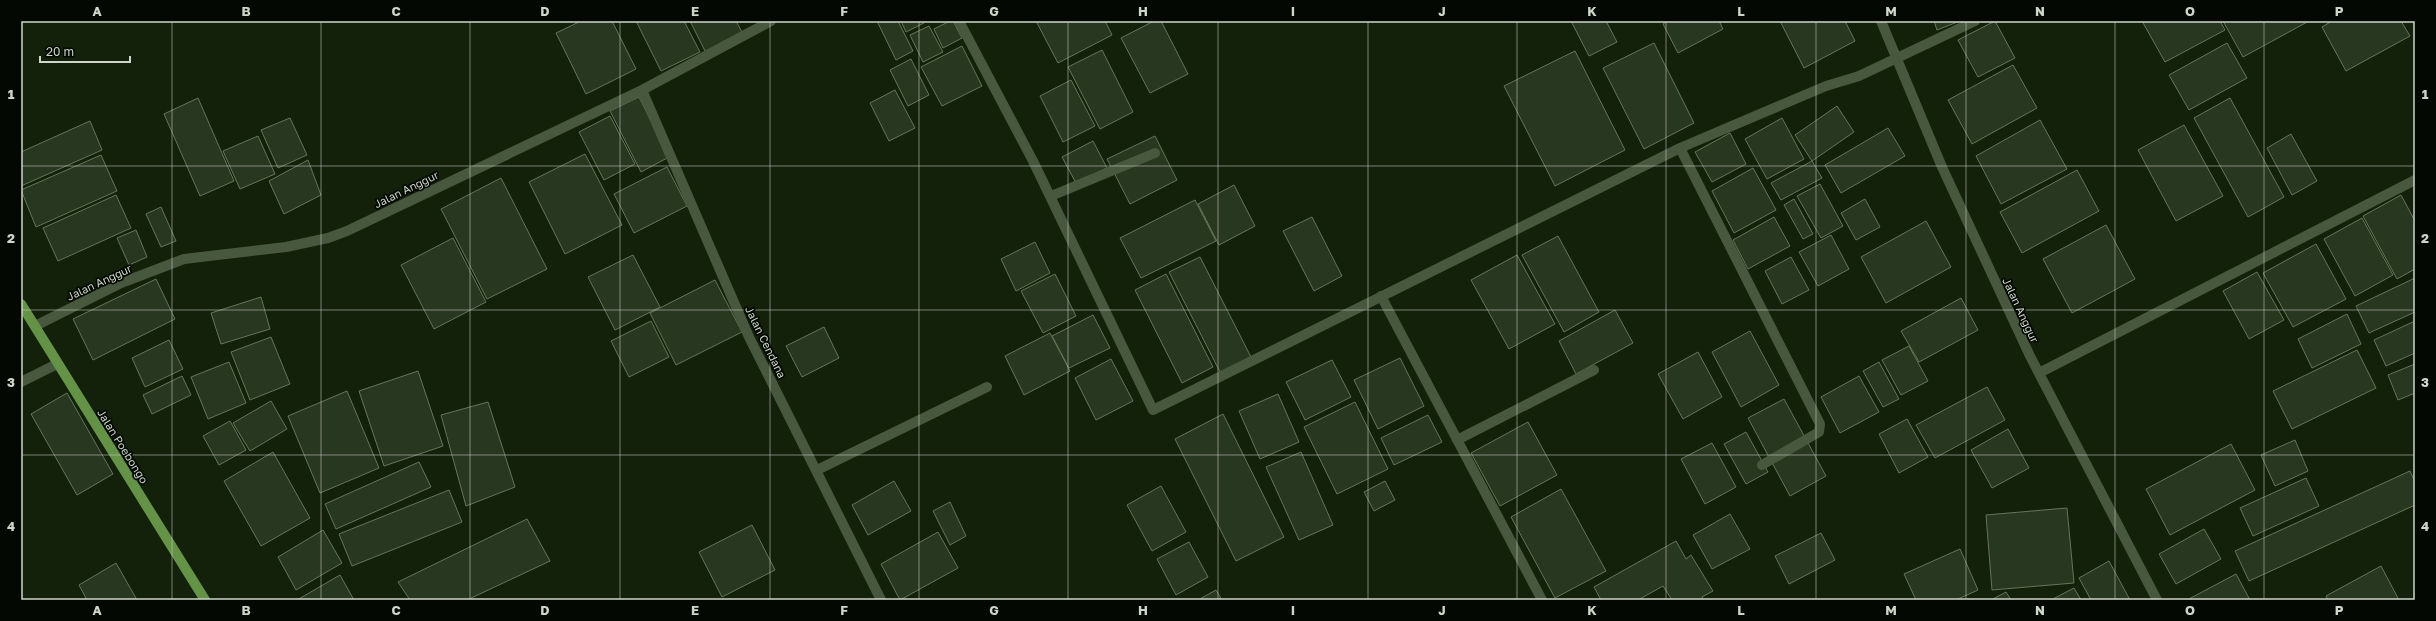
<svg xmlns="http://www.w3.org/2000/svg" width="2436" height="621" font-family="'Golos Text',sans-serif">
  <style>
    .building { fill: #283720; stroke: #65765c }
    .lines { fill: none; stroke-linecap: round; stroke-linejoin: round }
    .minor { stroke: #48583f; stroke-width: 10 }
    .major { stroke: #649247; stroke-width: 10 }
    .grid { fill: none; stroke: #cdd6c8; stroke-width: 1; stroke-opacity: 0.55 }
    .labels { text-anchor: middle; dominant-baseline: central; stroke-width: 3.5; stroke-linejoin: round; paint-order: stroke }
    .street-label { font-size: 11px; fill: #cdd6c8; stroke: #040802 }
    .neatline { fill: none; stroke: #cdd6c8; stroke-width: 1.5 }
    .grid-label { font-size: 13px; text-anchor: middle; font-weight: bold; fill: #cdd6c8 }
  </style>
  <rect width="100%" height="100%" fill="#13210a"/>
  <path class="building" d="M581 21H612L636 69 586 94 556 33Z
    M636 21H684L700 52 661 71Z
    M690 21H736L743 34 706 53Z
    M877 21H898L913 51 896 60Z
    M901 21H924V23L906 32Z
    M950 21H953L962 38 943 48 934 29Z
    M1036 21H1105L1112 35 1058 63Z
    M1154 21H1161L1188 74 1150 93 1121 38Z
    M1571 21H1606L1617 42 1589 56Z
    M1668 21H1719L1723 29 1678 53 1663 24Z
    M1780 21H1845L1855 41 1804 68Z
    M1934 21H1960L1937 30Z
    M1995 21 2015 58 1978 77 1958 40Z
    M2142 21H2220L2225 30 2165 62Z
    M2223 21H2309L2243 57Z
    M2332 21H2401L2410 36 2346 71 2322 27Z
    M929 26 943 52 923 62 910 35Z
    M1654 43 1694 123 1644 149 1603 68Z
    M2227 43 2247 78 2189 110 2169 75Z
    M962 46 982 86 942 106 921 67Z
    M1102 50 1133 112 1100 129 1068 67Z
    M1575 51 1625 150 1555 186 1504 86Z
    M911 59 929 95 908 106 890 70Z
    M2013 65 2037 108 1972 144 1948 100Z
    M1071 80 1095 126 1063 142 1040 96Z
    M895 90 915 128 889 141 870 103Z
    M639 97 669 157 641 172 610 111Z
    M198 98 234 181 200 196 164 114Z
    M2230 98 2284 197 2248 217 2194 118Z
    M1837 106 1854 132 1812 161 1795 135Z
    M610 116 635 164 604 180 579 132Z
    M290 118 307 155 278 168 261 130Z
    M1782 118 1804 159 1767 179 1745 139Z
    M2040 120 2067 169 2001 204 1976 156Z
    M90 121 102 150 21 186V152Z
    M2184 125 2223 196 2176 221 2138 150Z
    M1888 128 1905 156 1841 193 1825 165Z
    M1730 133 1746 164 1712 182 1695 152Z
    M2291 134 2317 181 2292 195 2267 148Z
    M258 136 275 174 240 189 223 151Z
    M1155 136 1177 180 1130 204 1107 159Z
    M1093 141 1107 168 1076 183 1062 157Z
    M585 154 622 225 565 254 529 182Z
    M101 155 117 191 36 227 21 190Z
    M308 160 321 195 284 214 269 181Z
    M1812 161 1822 178 1781 200 1771 183Z
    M667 167 687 206 634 233 614 194Z
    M1753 168 1776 210 1734 233 1712 191Z
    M2077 170 2099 211 2022 253 2000 212Z
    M501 178 547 269 487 299 441 209Z
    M1820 184 1843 226 1821 238 1797 196Z
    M1234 185 1255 226 1219 245 1198 204Z
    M116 195 131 228 58 261 43 228Z
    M2401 195 2415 221V269L2397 279 2363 216Z
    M1794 199 1813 234 1803 239 1784 205Z
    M1865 199 1880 227 1856 240 1841 213Z
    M1195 200 1216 241 1141 278 1120 238Z
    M161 207 176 241 161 247 146 214Z
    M1312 217 1342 276 1314 291 1283 231Z
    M1774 217 1790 246 1748 269 1733 240Z
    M2362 218 2393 275 2355 296 2324 239Z
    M1926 221 1951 267 1886 303 1861 257Z
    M2106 225 2135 279 2072 313 2043 259Z
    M136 230 147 257 129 265 117 238Z
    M1831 235 1849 269 1818 286 1799 252Z
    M1558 236 1599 312 1564 332 1522 255Z
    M453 238 486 302 434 329 401 265Z
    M1035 242 1050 273 1016 291 1001 259Z
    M2316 244 2346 299 2293 327 2263 273Z
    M633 255 660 307 615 330 588 277Z
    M1517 255 1555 324 1509 349 1471 280Z
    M1200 257 1252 359 1221 374 1169 272Z
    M1791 257 1809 290 1782 304 1765 271Z
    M2257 272 2284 320 2249 339 2223 291Z
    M1055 274 1076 316 1043 333 1021 291Z
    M1166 274 1213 367 1182 383 1135 290Z
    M2415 278V312L2369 333 2356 306Z
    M156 279 175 319 93 360 73 319Z
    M715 280 742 332 676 365 650 313Z
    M261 297 270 329 221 344 211 313Z
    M1961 298 1978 330 1919 362 1901 331Z
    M1615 310 1633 343 1576 374 1559 341Z
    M2347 314 2361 344 2312 368 2298 339Z
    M1093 315 1110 348 1069 368 1052 336Z
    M651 321 669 357 629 377 611 341Z
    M2415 321V353L2386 366 2374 340Z
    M824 327 839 358 802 377 786 346Z
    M1750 331 1779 385 1741 407 1712 352Z
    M1050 333 1070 371 1024 395 1005 356Z
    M271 337 290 384 250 400 231 352Z
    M169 340 183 369 145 387 132 358Z
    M1909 346 1928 381 1901 395 1882 360Z
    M2357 350 2376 388 2292 429 2273 391Z
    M1698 352 1722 397 1683 419 1658 374Z
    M1400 358 1424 406 1378 429 1354 380Z
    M1111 359 1133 401 1096 420 1075 378Z
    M1332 360 1351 397 1305 420 1286 382Z
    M229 362 246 403 208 419 191 377Z
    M1879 362 1899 399 1883 407 1863 371Z
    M2415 364V393L2398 400 2388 375Z
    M418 371 443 446 384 466 359 391Z
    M182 376 191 395 152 414 143 395Z
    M1859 376 1879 412 1840 433 1821 397Z
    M1987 387 2005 420 1935 458 1916 425Z
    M347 391 379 468 320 493 288 416Z
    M67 393 113 474 77 495 31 414Z
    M1278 394 1299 442 1260 459 1239 411Z
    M1784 399 1826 476 1790 496 1748 418Z
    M271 401 287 429 250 451 233 423Z
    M488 402 515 487 466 506 441 415Z
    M1355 402 1388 469 1337 494 1304 427Z
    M1223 414 1284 537 1236 561 1175 439Z
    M1428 415 1442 442 1394 465 1381 438Z
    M1907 419 1928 457 1899 473 1879 434Z
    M230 421 246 450 219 465 203 436Z
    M1528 422 1557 475 1500 506 1471 453Z
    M2008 429 2029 468 1992 488 1971 450Z
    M1746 432 1768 472 1746 484 1724 444Z
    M2295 440 2308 471 2275 486 2261 455Z
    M1712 443 1736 487 1705 504 1681 459Z
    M2231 444 2255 490 2170 535 2146 489Z
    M273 452 310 518 261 546 224 481Z
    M1301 452 1333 525 1299 540 1266 467Z
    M419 462 431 487 336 529 325 504Z
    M2410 471 2415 482V505L2249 581 2235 551Z
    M2306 478 2319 506 2253 536 2240 508Z
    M894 481 911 511 868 535 852 505Z
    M1385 481 1395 500 1374 511 1364 492Z
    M1161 486 1186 532 1152 551 1127 505Z
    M1561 489 1606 571 1555 598 1511 517Z
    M449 490 462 522 352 566 339 534Z
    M950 502 966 536 950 545 933 511Z
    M2067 508 2074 583 1992 590 1986 515Z
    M1730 514 1750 549 1712 569 1693 535Z
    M527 519 550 561 467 600H410L398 582Z
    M752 525 775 570 722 597 699 552Z
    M2204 529 2221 559 2176 584 2159 554Z
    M323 530 342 563 296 590 278 557Z
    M938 532 958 568 900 600 881 564Z
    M1821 533 1835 560 1789 584 1775 556Z
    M1676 541 1686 559 1691 555 1713 591 1702 597 1704 600H1672L1663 586 1638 600H1601L1594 587Z
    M1189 542 1208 577 1176 595 1157 559Z
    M1960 549 1978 590 1956 600H1916L1904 574Z
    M2109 561 2130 600H2091L2079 578Z
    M116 563 137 600H87L79 585Z
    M2381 566 2399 600H2328L2326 596Z
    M2236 574 2250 600H2187Z
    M340 575 354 600H297Z
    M2074 588 2081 600H2051Z
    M1216 590 1222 600H1198Z
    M2006 592 2011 600H1991Z"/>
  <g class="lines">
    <path class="minor" d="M959 21 1033 161 1153 410 1680 148 1826 86 1859 76 1975 21
      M1881 21 1942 167 2030 356 2157 600
      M642 90 749 337 881 600
      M1680 148 1820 424 1819 432 1762 465
      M1051 196 1155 153
      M1381 296 1542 600
      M35 326 121 283 184 259 286 247 328 238 347 231 642 90 771 21
      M2039 373 2415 180
      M21 382 57 364
      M1457 440 1594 370
      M817 470 987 387"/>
    <path class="major" d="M21 304 205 600"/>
  </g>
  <path class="grid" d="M172 21V600M321 21V600M470 21V600M620 21V600M770 21V600M919 21V600M1068 21V600M1218 21V600M1368 21V600M1517 21V600M1666 21V600M1816 21V600M1966 21V600M2115 21V600M2264 21V600M21 166H2415M21 310H2415M21 455H2415"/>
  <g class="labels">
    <g class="street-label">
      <text transform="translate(406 189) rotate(-26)">Jalan Anggur</text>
      <text transform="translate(99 282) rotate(-25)">Jalan Anggur</text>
      <text transform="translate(2021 310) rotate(65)">Jalan Anggur</text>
      <text transform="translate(766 342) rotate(64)">Jalan Cendana</text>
      <text transform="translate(123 446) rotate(58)">Jalan Poebongo</text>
    </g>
  </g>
  <rect width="2436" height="621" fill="none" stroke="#040802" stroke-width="44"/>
  <path d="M40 56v6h90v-6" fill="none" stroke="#cdd6c8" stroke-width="2"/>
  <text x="46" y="56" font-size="12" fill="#cdd6c8" stroke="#040802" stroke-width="3" paint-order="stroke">20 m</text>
  <rect x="22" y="22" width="2392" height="577" class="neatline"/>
  <g class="grid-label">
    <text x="97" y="16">A</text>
    <text x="246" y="16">B</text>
    <text x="396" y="16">C</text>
    <text x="545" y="16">D</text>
    <text x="695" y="16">E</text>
    <text x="844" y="16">F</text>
    <text x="994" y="16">G</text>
    <text x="1143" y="16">H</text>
    <text x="1293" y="16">I</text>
    <text x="1442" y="16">J</text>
    <text x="1592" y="16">K</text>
    <text x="1741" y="16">L</text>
    <text x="1891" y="16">M</text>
    <text x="2040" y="16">N</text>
    <text x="2190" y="16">O</text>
    <text x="2339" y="16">P</text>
    <text x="11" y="99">1</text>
    <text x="2425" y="99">1</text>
    <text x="11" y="243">2</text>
    <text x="2425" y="243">2</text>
    <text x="11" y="387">3</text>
    <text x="2425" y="387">3</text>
    <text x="11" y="531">4</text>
    <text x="2425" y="531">4</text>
    <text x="97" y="615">A</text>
    <text x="246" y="615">B</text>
    <text x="396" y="615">C</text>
    <text x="545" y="615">D</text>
    <text x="695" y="615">E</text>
    <text x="844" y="615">F</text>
    <text x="994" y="615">G</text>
    <text x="1143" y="615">H</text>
    <text x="1293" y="615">I</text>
    <text x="1442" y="615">J</text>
    <text x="1592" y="615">K</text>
    <text x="1741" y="615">L</text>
    <text x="1891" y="615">M</text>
    <text x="2040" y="615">N</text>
    <text x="2190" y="615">O</text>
    <text x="2339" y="615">P</text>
  </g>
</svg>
